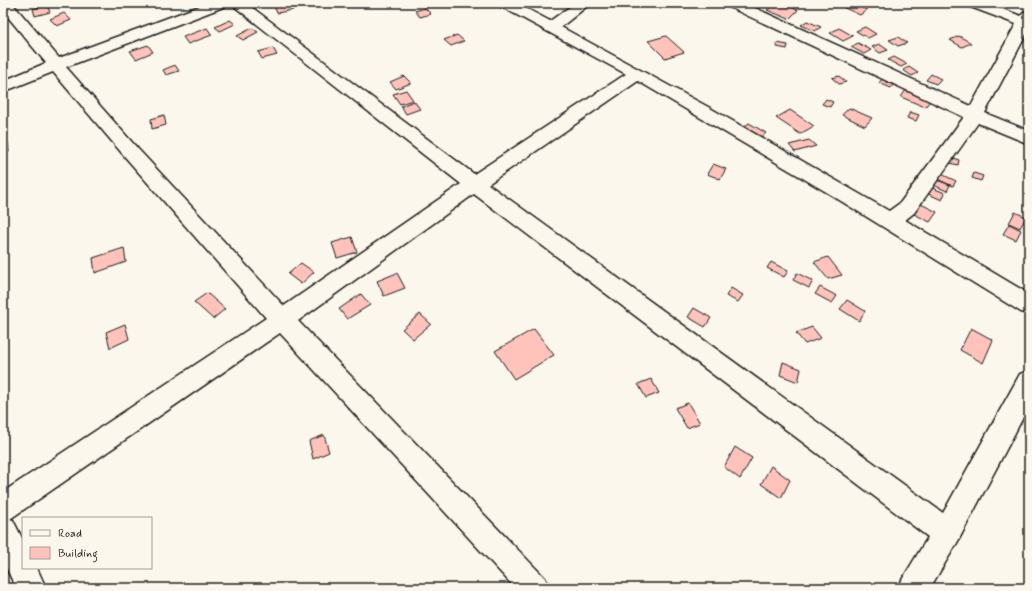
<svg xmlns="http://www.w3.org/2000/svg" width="1032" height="591" font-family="Mynerve,sans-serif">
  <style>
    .building { fill: #ffc3bb; stroke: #1c1c1c }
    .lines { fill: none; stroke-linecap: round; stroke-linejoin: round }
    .minor-casing { stroke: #1c1c1c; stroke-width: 3 }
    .minor { fill: #fbf7ec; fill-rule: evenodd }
  </style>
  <rect width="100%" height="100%" fill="#fbf7ec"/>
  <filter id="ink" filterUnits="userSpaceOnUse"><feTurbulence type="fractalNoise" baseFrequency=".025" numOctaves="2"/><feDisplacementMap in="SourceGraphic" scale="8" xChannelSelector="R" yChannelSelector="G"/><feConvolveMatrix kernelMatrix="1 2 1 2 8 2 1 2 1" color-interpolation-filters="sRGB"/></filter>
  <g filter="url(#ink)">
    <path class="building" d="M284 3H289L293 10 277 13 274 6Z
      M297 3H310L311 4 299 7Z
      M776 3H780L798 10 789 19 767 10Z
      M837 3H851L867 10 860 15 836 4Z
      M47 5 50 12 35 16 33 9Z
      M425 8 431 14 420 17 415 11Z
      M64 13 71 20 57 26 50 19Z
      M230 20 235 24 220 31 215 27Z
      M807 21 821 27 815 31 801 25Z
      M865 27 876 34 868 38 856 31Z
      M207 28 212 35 188 44 183 37Z
      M252 28 258 32 243 40 237 36Z
      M839 28 853 36 843 41 830 33Z
      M457 35 464 41 451 46 444 40Z
      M666 36 684 52 665 58 648 41Z
      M959 36 971 43 962 47 950 40Z
      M898 37 907 43 898 46 889 40Z
      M777 43 788 45 787 49 777 47Z
      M858 43 871 50 864 54 851 47Z
      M879 44 888 50 880 53 872 47Z
      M148 45 153 52 136 59 130 51Z
      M273 48 277 55 262 59 258 52Z
      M894 57 907 64 901 67 888 60Z
      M175 65 179 71 166 75 163 70Z
      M909 67 918 73 912 76 903 70Z
      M931 74 941 79 936 84 926 80Z
      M404 76 411 83 396 89 390 82Z
      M839 76 846 82 839 84 832 78Z
      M882 79 894 84 891 88 879 83Z
      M406 90 413 100 400 104 393 94Z
      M906 90 931 100 925 107 901 97Z
      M826 99 833 102 830 107 822 104Z
      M414 101 420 109 406 114 401 106Z
      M849 108 872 118 865 126 842 115Z
      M790 110 814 126 800 134 776 118Z
      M910 112 919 115 916 121 907 118Z
      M164 115 166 125 152 129 151 119Z
      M749 123 766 133 760 138 743 128Z
      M809 140 816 146 795 152 789 145Z
      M8 142 9 152 3 154V144Z
      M952 157 959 160 958 165 950 163Z
      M713 164 726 169 720 179 707 174Z
      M939 173 956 181 953 186 937 179Z
      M974 173 983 176 981 181 972 178Z
      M934 179 950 185 947 191 931 184Z
      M930 187 945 193 942 200 926 193Z
      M921 204 937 212 930 222 914 214Z
      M1015 212 1026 217 1020 228 1009 223Z
      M1009 224 1021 230 1016 240 1003 234Z
      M352 237 357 252 337 258 332 243Z
      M124 248 126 262 95 273 93 258Z
      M828 257 842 275 828 279 814 262Z
      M771 262 788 271 784 277 767 268Z
      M301 263 314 272 301 284 288 274Z
      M397 273 405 288 384 296 377 281Z
      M797 273 813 281 809 288 793 280Z
      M820 287 837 296 832 303 815 294Z
      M731 288 743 295 738 302 726 296Z
      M207 293 225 309 213 319 194 302Z
      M361 294 370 305 347 319 339 309Z
      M847 300 865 311 859 321 840 309Z
      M694 308 711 318 705 327 688 317Z
      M420 314 431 324 413 339 402 329Z
      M125 324 129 339 110 348 106 332Z
      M812 327 821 338 805 344 796 333Z
      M971 328 993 340 983 363 960 350Z
      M534 329 554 355 514 379 495 351Z
      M783 362 801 369 798 382 780 375Z
      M651 379 659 393 646 398 638 384Z
      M688 403 700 423 687 428 675 408Z
      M324 435 329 452 313 459 309 441Z
      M735 447 752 458 740 479 724 467Z
      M771 466 790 480 781 498 761 484Z"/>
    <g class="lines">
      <defs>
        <path id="minor" d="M3 3H12L59 58 208 3H228L226 6 66 67 138 149 284 306 461 184 230 3H246L474 174 626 74 500 6 498 3H516L550 21 575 3H591L561 27 710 108 889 211 900 203 964 117 727 6 725 3H744L971 106 1016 24 968 6 966 3H986L1021 16 1024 12 1029 11V29L985 113 1029 131V144L978 123 914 213 905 220 1029 294V314L1021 312 828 193 638 81 488 184 943 513 1020 374 1029 371V406L957 543 930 588H898L903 578 928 537 474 194 298 321 545 578 550 588H515L280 333 10 519 13 520 23 540V568H37L46 588H16L3 561V492L266 318 126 158 53 72 3 92V81L46 63 3 11Z"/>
      </defs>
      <use href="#minor" class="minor-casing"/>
      <use href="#minor" class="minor"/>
    </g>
  </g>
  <rect width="1032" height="591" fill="none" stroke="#fbf7ec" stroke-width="16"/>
  <rect x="8" y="8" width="1016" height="575" fill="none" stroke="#1c1c1c" stroke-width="1.5" filter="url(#ink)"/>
  <rect x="22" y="517" width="130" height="52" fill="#fbf7ec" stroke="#a29f99"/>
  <rect x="30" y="530" width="20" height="6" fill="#fbf7ec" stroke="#a29f99"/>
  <text x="58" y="537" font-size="12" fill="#1c1c1c">Road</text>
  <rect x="30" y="547" width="20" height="12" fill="#ffc3bb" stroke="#a29f99"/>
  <text x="58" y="557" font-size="12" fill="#1c1c1c">Building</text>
</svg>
